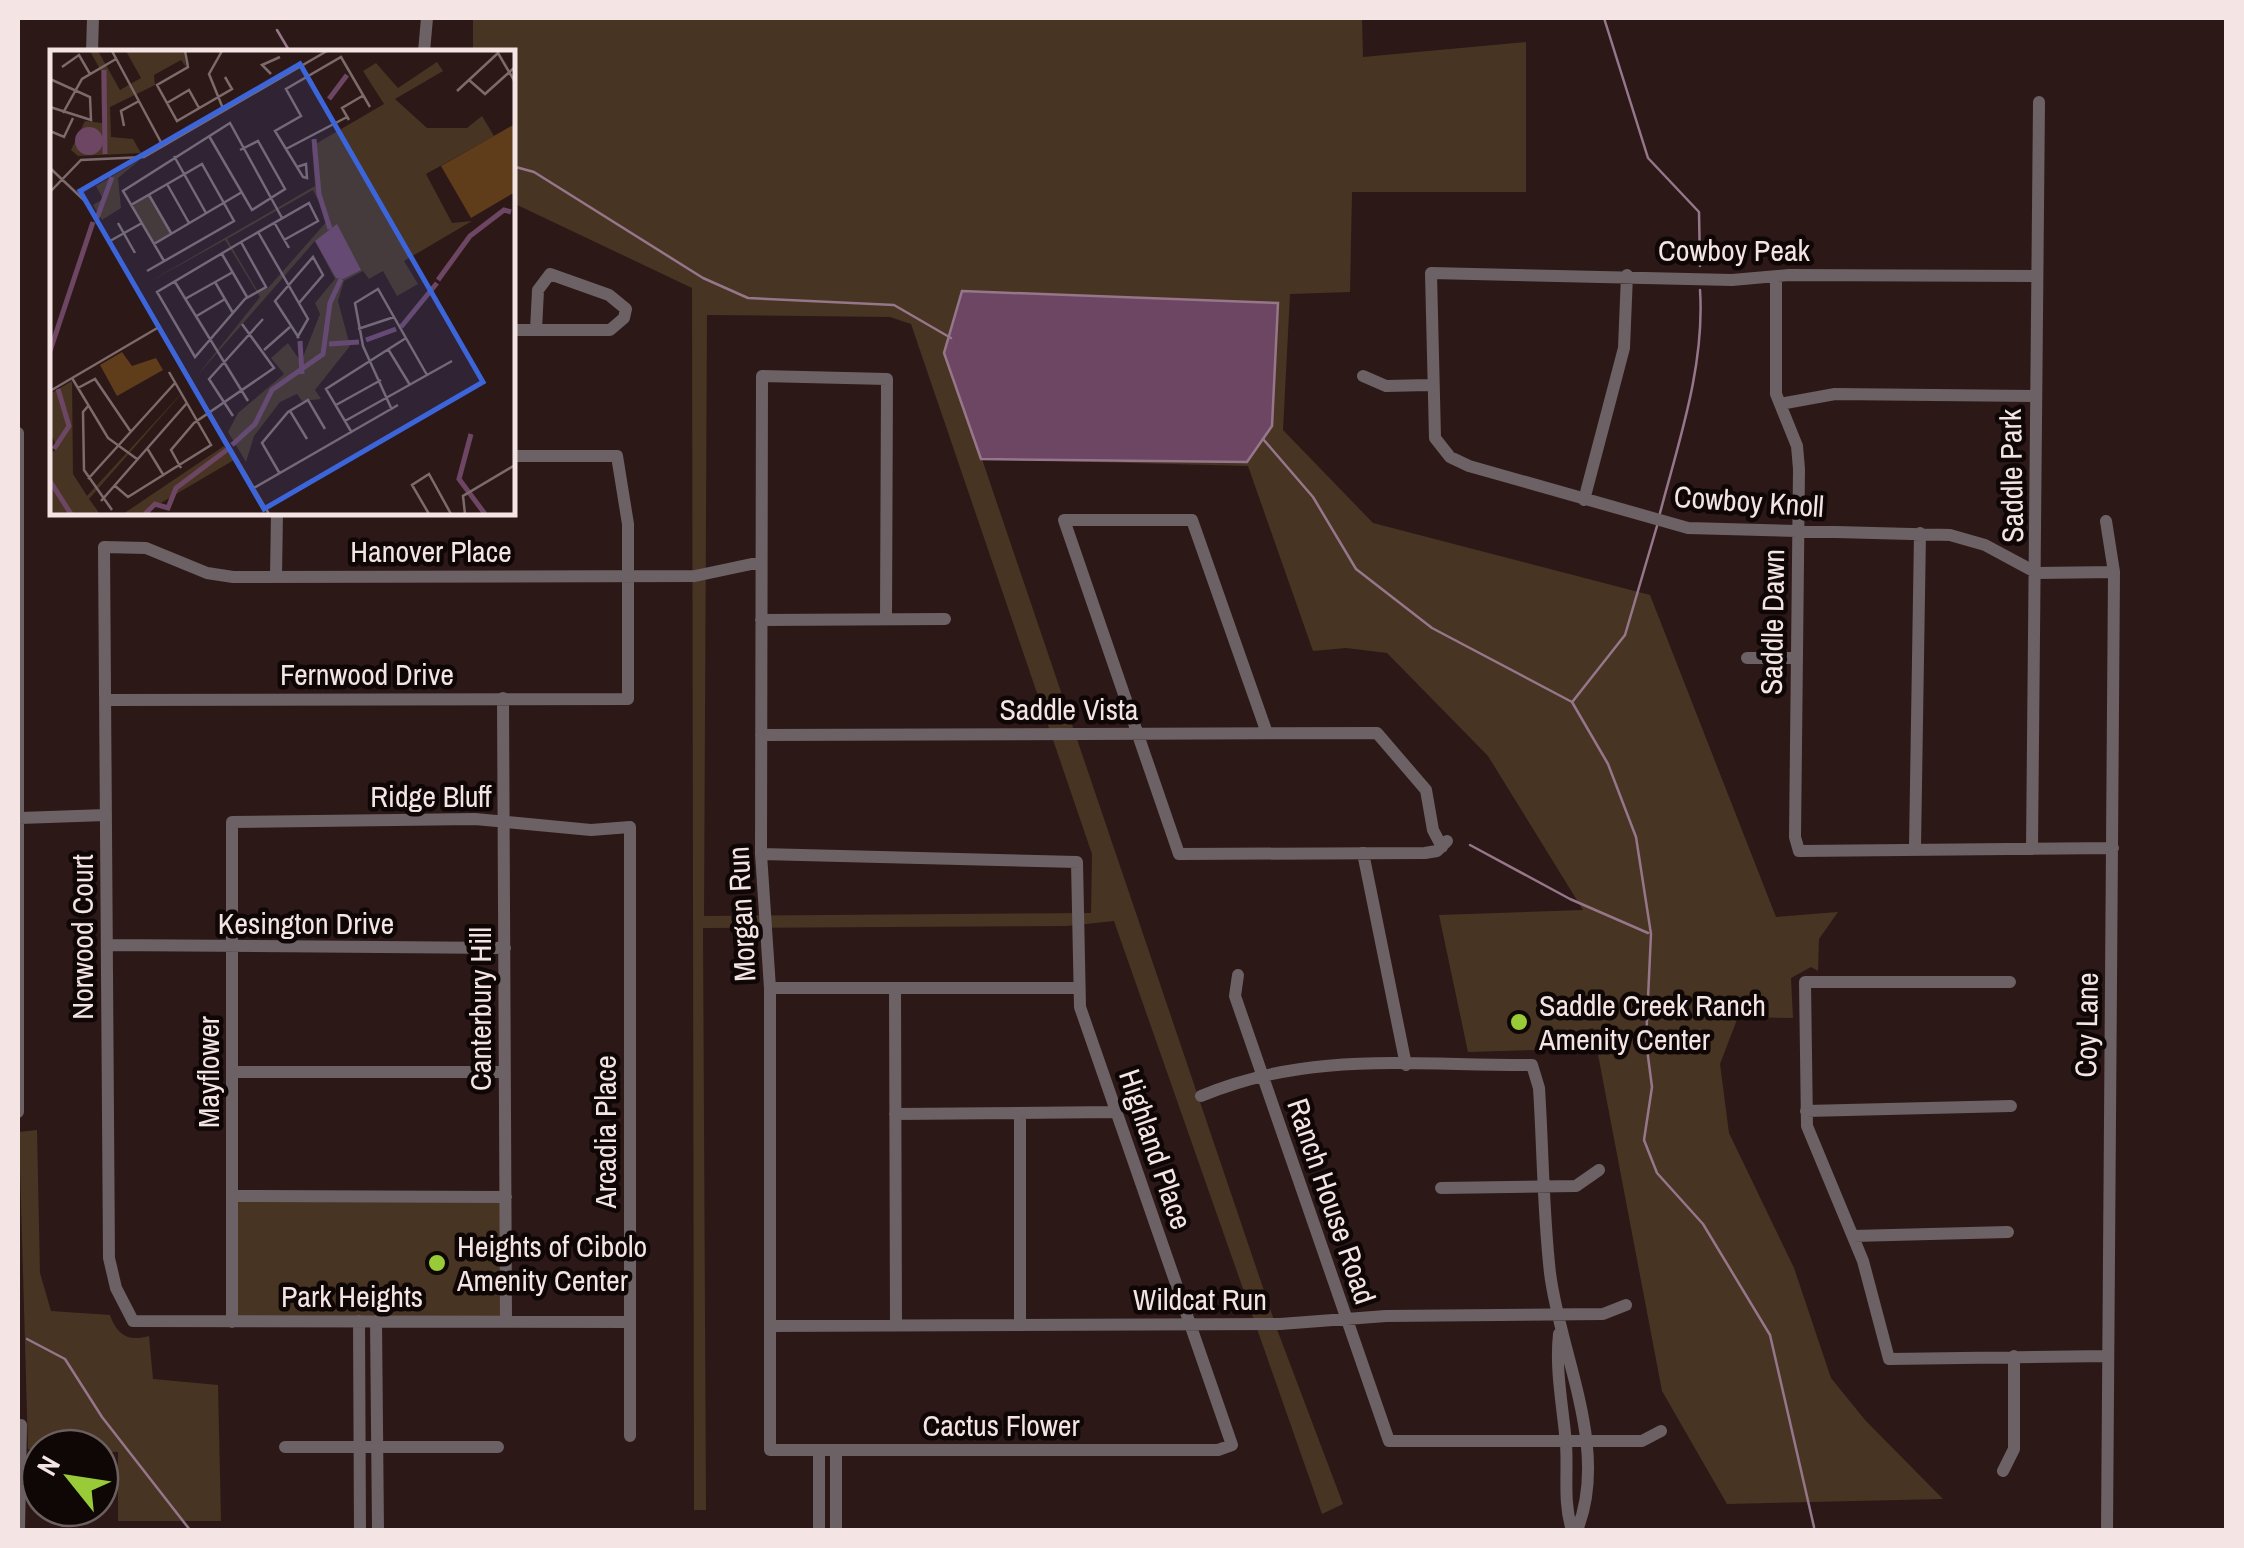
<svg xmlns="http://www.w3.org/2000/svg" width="2244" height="1548" font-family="'Archivo Narrow',sans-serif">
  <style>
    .green { fill: #483422; fill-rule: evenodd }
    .water { fill: #6d4663; stroke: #96768a; stroke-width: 2.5 }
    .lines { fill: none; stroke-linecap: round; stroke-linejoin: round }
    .stream { stroke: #96768a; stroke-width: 2.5 }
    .minor { stroke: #6c6164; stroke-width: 12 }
    .poi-dot { fill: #98cb37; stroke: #0f0606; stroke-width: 4 }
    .labels { text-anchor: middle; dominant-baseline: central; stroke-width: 9; stroke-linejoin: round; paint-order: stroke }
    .street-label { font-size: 30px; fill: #f4e5e4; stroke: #0f0606 }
    .poi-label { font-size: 30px; fill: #f4e5e4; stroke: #0f0606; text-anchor: start }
    .inset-river { fill: none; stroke: #6d4663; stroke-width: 5 }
    .inset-road { fill: none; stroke: #7d6a6a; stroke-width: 2.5 }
    .view { fill: #3d65da; fill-opacity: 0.15; stroke: #3d65da; stroke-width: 5 }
    .inset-edge { fill: none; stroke: #f4e5e4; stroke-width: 5 }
  </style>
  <rect width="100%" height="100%" fill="#2d1818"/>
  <path class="green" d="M473 18H1362L1363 57 1526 42V192H1352L1350 292 1290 294 1283 430 1373 523 1650 595 1776 917 1838 912 1819 939 1818 971 1811 967 1791 978 1793 1018 1738 1017 1720 1064 1729 1133 1794 1268 1831 1378 1865 1420 1943 1499 1727 1504 1662 1391 1593 1028 1538 1041 1535 1050 1468 1052 1439 915 1583 910 1488 756 1387 653 1346 648 1313 651 1248 466 982 459 1278 1332 1343 1504 1322 1514 1114 921 1067 926 703 928 706 1510H694L692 288 513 203 512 52H473ZM707 315 890 317 911 324 1092 854 1091 913 704 916Z
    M37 1130 40 1273 51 1311 110 1315C117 1335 128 1342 149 1336L153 1379 218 1385 221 1521H118V1452L28 1449 19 1132Z
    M233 1196 506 1197V1319L232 1322Z"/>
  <path class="water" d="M962 291 1278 303 1272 426 1247 462 981 459 944 353Z"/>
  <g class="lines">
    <path class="stream" d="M1604 18 1648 158 1699 212 1700 266
      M277 30 290 52
      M512 166 534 172 703 278 748 298 894 305 951 338
      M1263 439 1313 497 1356 569 1432 628 1572 702 1608 764 1636 837 1651 934 1646 1041 1652 1087 1644 1140 1657 1173 1703 1224 1770 1335 1814 1527
      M1660 513C1679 441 1705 365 1700 290
      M1573 701 1625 635 1657 526
      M1470 845 1570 899 1648 933
      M27 1339 65 1359 102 1417 190 1530"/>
    <path class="minor" d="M92 52 93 18
      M424 52 427 18
      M2036 276 1789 275 1732 280 1431 273 1435 438 1450 457 1469 466 1688 528 1950 535 1985 545 2037 573 2114 572
      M1776 277V394L1797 446 1799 469 1795 837 1799 851 2113 848
      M512 330H610L624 318 626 309 609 295 550 274 538 290 536 330
      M1363 376 1386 386 1430 385
      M1780 404 1835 394 2035 396
      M18 433V1112
      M1584 500 1624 348 1627 275
      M2106 521 2114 572 2107 1530
      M276 577 277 512
      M761 620 945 619
      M1747 658H1796
      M503 698 506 1319
      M105 700 628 699V524L617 456H512
      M1267 733 1192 520H1064L1179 854 1425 853 1437 851 1447 841
      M761 735 1377 733 1426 790 1433 830 1442 847
      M20 818 106 815
      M1915 847 1920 533
      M2032 849 2039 102
      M1363 853 1406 1065
      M761 854 1077 862 1080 1007 1232 1445 1218 1450H770V988L761 854 762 376 887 379 886 619
      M108 945 505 948
      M1238 975 1235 996 1389 1441H1642L1661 1431
      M2010 982H1805L1807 1126 1863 1261 1889 1359 2108 1356
      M770 988H1076
      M895 988 896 1325
      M232 1072H505
      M1201 1096C1310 1050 1416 1066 1532 1065L1539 1088C1543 1150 1543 1212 1550 1273 1560 1354 1610 1449 1577 1530
      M1806 1111 2011 1106
      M895 1114 1116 1112
      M1441 1188 1576 1186 1599 1170
      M233 1196 506 1197
      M1853 1236 2008 1232
      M359 1321 360 1530
      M376 1321 378 1530
      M232 1322V822L475 819 591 830 630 827V1436
      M630 1322 133 1321 116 1288 109 1258 104 547 146 548 207 573 233 577 695 576 761 562
      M1020 1324V1113
      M771 1326 1280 1324 1386 1316 1603 1314 1626 1305
      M1559 1334C1555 1371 1563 1407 1566 1444 1568 1474 1563 1502 1572 1530
      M285 1447H498
      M819 1450V1530
      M2003 1471 2014 1449V1356
      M19 1530 21 1425
      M836 1530V1450"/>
  </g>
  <g class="poi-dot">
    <circle cx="1519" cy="1022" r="10"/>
    <circle cx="437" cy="1263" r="10"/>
  </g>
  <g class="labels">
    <g class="street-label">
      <text x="1734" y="250">Cowboy Peak</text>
      <text transform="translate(2011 476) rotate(-91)">Saddle Park</text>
      <text transform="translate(1749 501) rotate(4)">Cowboy Knoll</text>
      <text x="431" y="551">Hanover Place</text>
      <text transform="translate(1772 622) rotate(-89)">Saddle Dawn</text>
      <text x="367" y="674">Fernwood Drive</text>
      <text x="1069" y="709">Saddle Vista</text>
      <text x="431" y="796">Ridge Bluff</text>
      <text transform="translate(741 914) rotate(-93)">Morgan Run</text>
      <text x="306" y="923">Kesington Drive</text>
      <text transform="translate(82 937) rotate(-90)">Norwood Court</text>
      <text transform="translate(480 1009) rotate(-90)">Canterbury Hill</text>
      <text transform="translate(2086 1025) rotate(-89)">Coy Lane</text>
      <text transform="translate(208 1072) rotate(-90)">Mayflower</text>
      <text transform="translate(605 1132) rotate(-90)">Arcadia Place</text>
      <text transform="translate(1156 1149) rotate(71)">Highland Place</text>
      <text transform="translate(1332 1201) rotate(71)">Ranch House Road</text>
      <text x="352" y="1296">Park Heights</text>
      <text x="1200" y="1299">Wildcat Run</text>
      <text x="1001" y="1425">Cactus Flower</text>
    </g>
    <g class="poi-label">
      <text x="1539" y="1005">Saddle Creek Ranch<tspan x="1539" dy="34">Amenity Center</tspan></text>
      <text x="457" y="1246">Heights of Cibolo<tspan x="457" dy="34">Amenity Center</tspan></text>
    </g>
  </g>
  <g transform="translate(50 50)">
    <rect width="465" height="465" fill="#2d1818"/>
    <path d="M40 1H48L70 40 91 28 76 1H134L136 17 131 10 104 25 105 35 60 57 61 87 83 89 91 103 28 106 21 100 35 71 52 73 51 21ZM387 12 393 21 345 49 377 78H417L432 66 444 86 376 124 402 173 422 171 354 211 368 234 347 246 333 221 319 229 313 221 294 231 288 251 300 296 265 340 271 349 252 351 247 344 230 352 204 386 196 412 178 382 188 363 234 324 221 308 238 293 251 312 270 264 265 253 285 229 265 191 146 327 210 247 175 190 92 236 265 136 262 96 334 54 313 21 326 13 348 38ZM263 140 278 170 218 238 207 240 177 189ZM91 109 68 128 71 158 52 170 43 155 53 149 46 136ZM99 145 121 183 104 194 81 155ZM22 331 23 424 37 446 139 335 39 449 50 464H0V404L8 398 0 383V344ZM174 396 184 410 92 464H73Z" fill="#483422" fill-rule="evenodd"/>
    <path d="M465 74V142L421 168 391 116ZM72 302 82 316 106 308 113 320 67 346 50 315Z" fill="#5f3d1b"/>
    <path d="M25 91a14 14 0 1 1 28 0a14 14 0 1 1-28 0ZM287 174 311 220 293 229 286 228 265 191Z" fill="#6d4663"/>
    <path class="inset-river" d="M54 20 55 104M279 49 297 25M264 89 269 144 280 179M47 168 62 127M388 230 420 186 454 160 461 162M351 277 387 233M316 290 346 279M250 291 252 324M279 294 309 292M0 301 43 172M421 384 409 429 435 464M182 395 205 374 222 340 273 304 280 253 291 229M4 399 19 376 8 339M0 431 21 464M95 464 105 454 118 458 126 438 178 399"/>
    <path class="inset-road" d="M62 1 113 96M135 1 138 17 107 35 127 71 182 39 175 27M172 1 159 24 174 61M252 15 287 77M12 17 29 5 40 24M221 24 212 15 230 7M0 29 40 47 41 70 0 57M419 30 435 44 465 17M407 41 448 3 465 32M117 53 139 40 149 58M13 63 32 29 66 9M299 70 292 58 314 45M74 76 71 61 89 51M0 81 14 87 23 68M159 86 202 160 235 139 208 91 190 100M236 99 297 67M124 106 156 163M247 117 256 114 257 128 253 127 236 99 225 81 251 66 236 39 291 7 320 57M0 118 37 153 219 464M117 134 139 173M0 142 31 110 94 107 277 1M99 145 121 183M81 155 152 114 184 171 97 221M224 172 239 198M68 173 85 203M208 182 258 269 247 288M60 191 92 173M191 192 216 237 195 249 145 307 107 242 191 192 259 153 268 171 234 190M104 194 192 142M172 204 197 247M114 211 73 141 180 73 232 168M125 232 198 351M165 232 183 263M135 249 183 222M145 267 175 249M308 279 344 267M249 288 225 251 263 207 273 225 249 253M338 299 360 335M214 300 240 277M22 328 58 388 87 409M28 338 45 329 81 382M0 341 109 277M39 355 33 362 34 420 62 460M286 355 331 330M342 360 313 296 305 253 328 239 377 325M240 361 257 389M183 366 159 329 213 269M295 371 402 311M302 383 276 339 356 288M97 398 114 426M131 418 121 400 144 373 224 318 192 274M230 424 212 393 238 362 258 350 275 379M38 429 125 333M64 435 78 447 161 395 119 322M204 438 348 355M51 451 137 353M379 464 362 435 379 424 401 464M415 464 413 446 465 415"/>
    <path class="view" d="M250 14 433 332 214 459 30 141Z"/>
    <rect width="465" height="465" class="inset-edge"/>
  </g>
  <rect width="2244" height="1548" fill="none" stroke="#f4e5e4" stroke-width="40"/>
  <g transform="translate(70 1478) rotate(300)"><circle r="48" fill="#0f0606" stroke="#6b5f5f" stroke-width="2.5"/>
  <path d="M0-8L18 38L0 25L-18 38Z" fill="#98cb37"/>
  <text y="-15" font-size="28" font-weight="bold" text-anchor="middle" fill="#f4e5e4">N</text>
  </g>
</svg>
